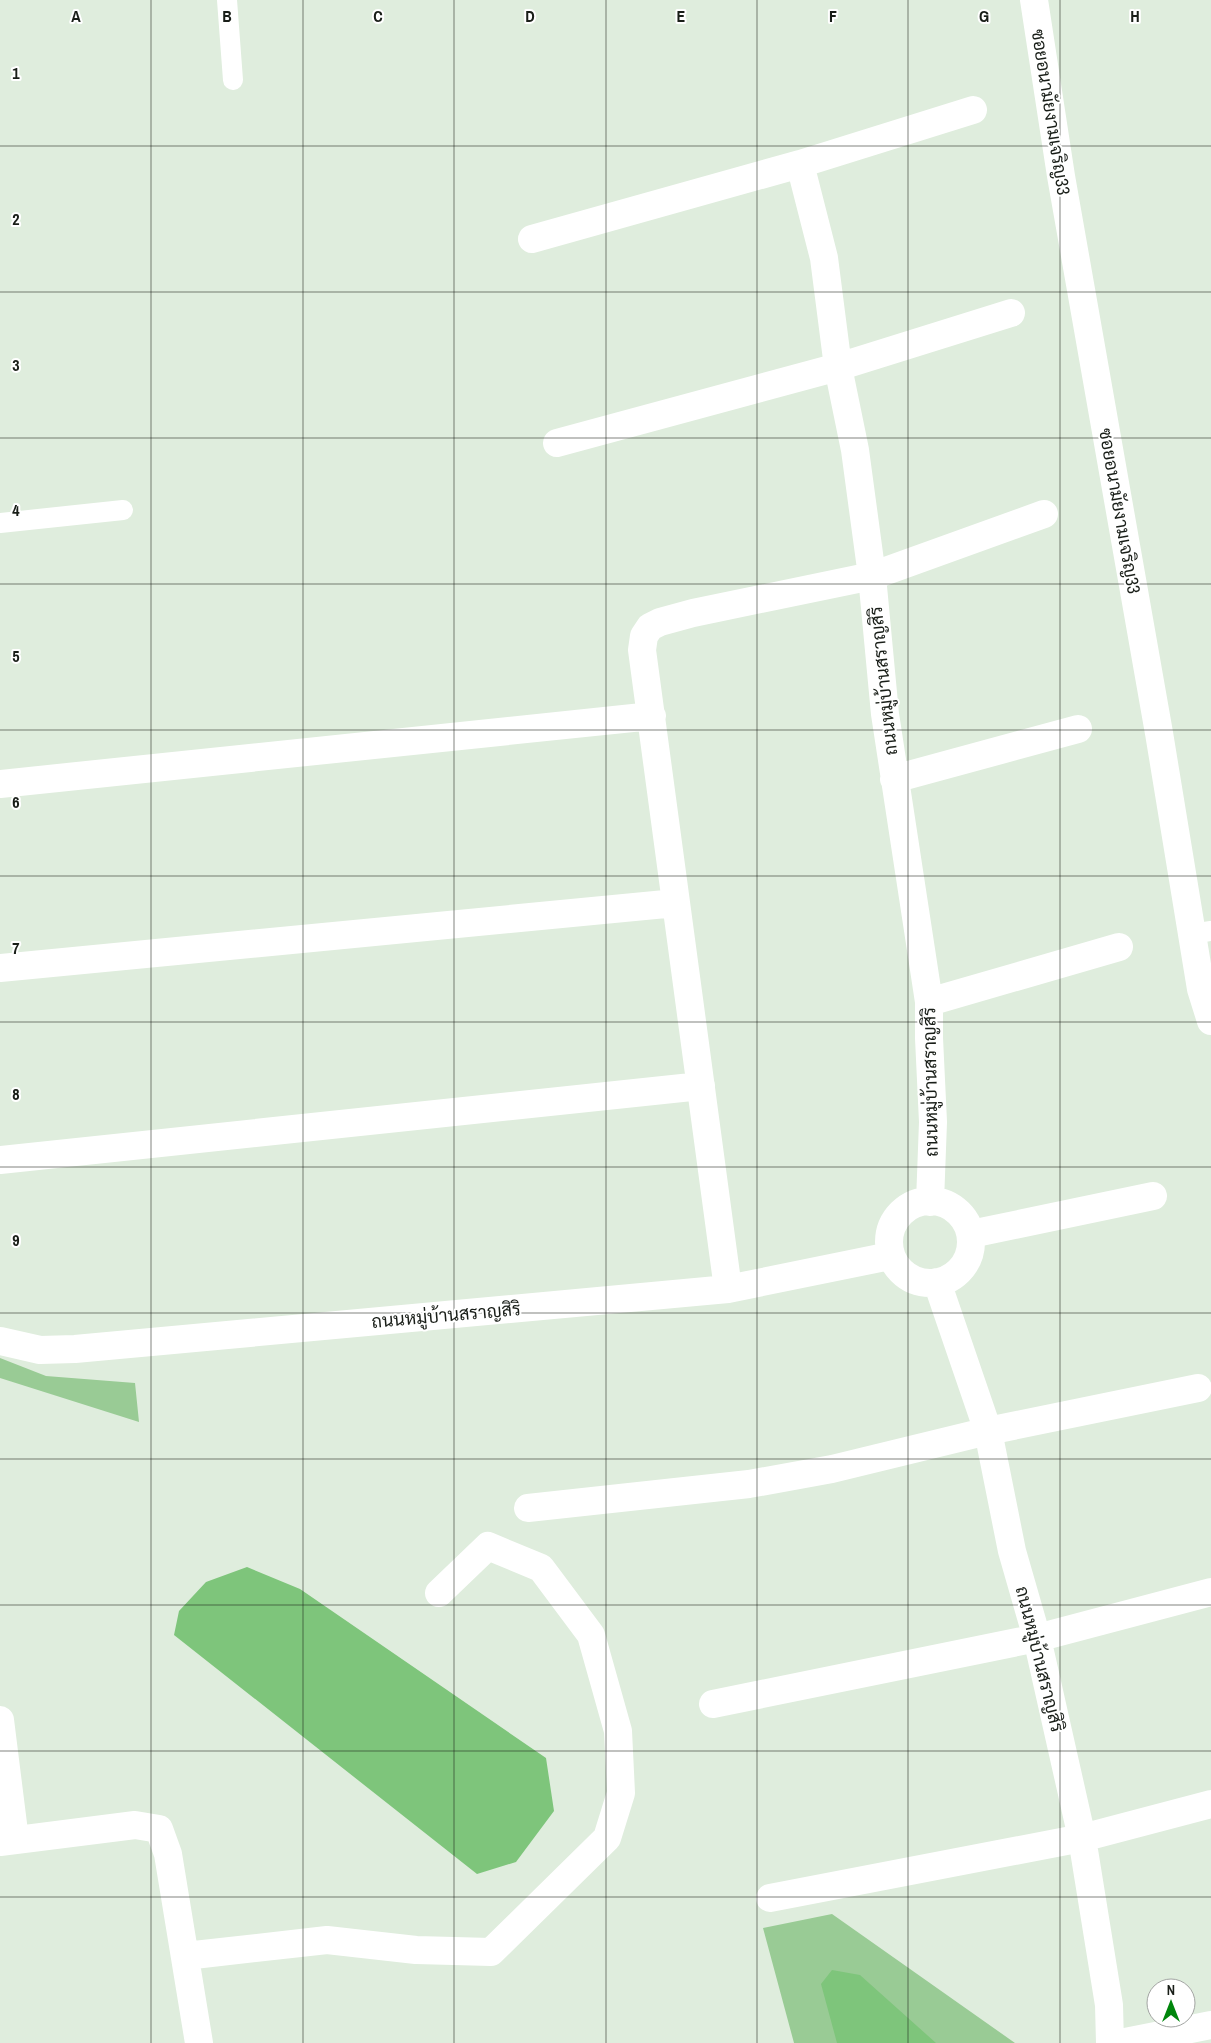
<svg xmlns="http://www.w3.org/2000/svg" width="1211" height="2043" font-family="'Archivo Narrow',Sarabun,sans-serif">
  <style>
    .green { fill: #99cb95 }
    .water { fill: #7ec57b }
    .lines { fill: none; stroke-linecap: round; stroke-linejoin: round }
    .lane { stroke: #fff; stroke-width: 20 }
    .street { stroke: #fff; stroke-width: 28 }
    .grid { fill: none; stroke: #191e18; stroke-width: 1; stroke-opacity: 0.55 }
    .labels { text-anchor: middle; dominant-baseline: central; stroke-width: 4; stroke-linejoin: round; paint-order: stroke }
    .street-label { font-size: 18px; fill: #191e18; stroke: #fff }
    .grid-label { font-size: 16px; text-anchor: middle; font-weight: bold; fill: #191e18; stroke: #fff; stroke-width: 4; stroke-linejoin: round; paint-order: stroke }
  </style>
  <rect width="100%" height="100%" fill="#dfeddd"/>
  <path class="green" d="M0 1358 46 1376 135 1383 139 1422 0 1378Z
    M832 1914 1015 2043H794L763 1928Z"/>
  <path class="water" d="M247 1567 300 1589 546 1758 554 1811 516 1862 477 1874 174 1635 179 1611 206 1582Z
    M832 1970 860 1975 936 2043H837L821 1984Z"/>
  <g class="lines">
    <path class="lane" d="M227 0 233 80
      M0 523 123 510
      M1192 934 1211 931"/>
    <path class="street" d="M1034 0 1061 176 1159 733 1201 989 1211 1021
      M800 164 824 258 838 367 855 450 872 576 885 714 929 1002V1038L933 1122 930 1202
      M532 239 800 164 973 110
      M557 443 838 367 1011 313
      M894 779 1078 729
      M0 784 652 716
      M0 968 676 903
      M929 1002 1119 947
      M0 1160 701 1086
      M889 1242a41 41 0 1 1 82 0a41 41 0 1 1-82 0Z
      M971 1234 1153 1196
      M937 1282 988 1431 1012 1551 1037 1638 1082 1838 1109 2005 1110 2043
      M728 1289 642 650 644 636 650 627 660 622 693 613 872 576 1044 514
      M0 1341 40 1350 75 1349 728 1289 890 1256
      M528 1508 749 1484 832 1469 988 1431 1198 1388
      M713 1704 1037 1638 1211 1592
      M0 1720 15 1840
      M0 1842 135 1825 159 1829 168 1854 199 2043
      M770 1898 1082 1838 1211 1804
      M185 1956 327 1940 416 1950 491 1952 607 1838 621 1793 618 1731 591 1635 541 1568 488 1546 439 1593
      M1120 2043 1211 2025"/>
  </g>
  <path class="grid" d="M151 0V2043M303 0V2043M454 0V2043M606 0V2043M757 0V2043M908 0V2043M1060 0V2043M0 146H1211M0 292H1211M0 438H1211M0 584H1211M0 730H1211M0 876H1211M0 1022H1211M0 1167H1211M0 1313H1211M0 1459H1211M0 1605H1211M0 1751H1211M0 1897H1211"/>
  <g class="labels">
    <g class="street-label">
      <text transform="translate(1051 112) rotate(81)">ซอยอนามัยงามเจริญ33</text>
      <text transform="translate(1120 511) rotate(80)">ซอยอนามัยงามเจริญ33</text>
      <text transform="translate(883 681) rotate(-96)">ถนนหมู่บ้านสราญสิริ</text>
      <text transform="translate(930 1082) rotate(-91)">ถนนหมู่บ้านสราญสิริ</text>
      <text transform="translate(446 1315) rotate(-5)">ถนนหมู่บ้านสราญสิริ</text>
      <text transform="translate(1040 1659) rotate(76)">ถนนหมู่บ้านสราญสิริ</text>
    </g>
  </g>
  <g class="grid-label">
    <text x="76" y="22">A</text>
    <text x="227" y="22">B</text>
    <text x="378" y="22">C</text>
    <text x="530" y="22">D</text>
    <text x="681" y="22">E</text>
    <text x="833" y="22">F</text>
    <text x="984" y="22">G</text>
    <text x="1135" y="22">H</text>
    <text x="16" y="79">1</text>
    <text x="16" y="225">2</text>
    <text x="16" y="371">3</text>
    <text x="16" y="516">4</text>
    <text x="16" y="662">5</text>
    <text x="16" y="808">6</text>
    <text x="16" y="954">7</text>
    <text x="16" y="1100">8</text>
    <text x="16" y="1246">9</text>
  </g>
  <g transform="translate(1171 2003)"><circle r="24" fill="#ffffff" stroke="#a3a5a3"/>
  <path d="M0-4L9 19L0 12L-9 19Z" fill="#00860c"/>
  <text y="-8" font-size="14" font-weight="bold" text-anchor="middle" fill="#191e18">N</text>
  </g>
</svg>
